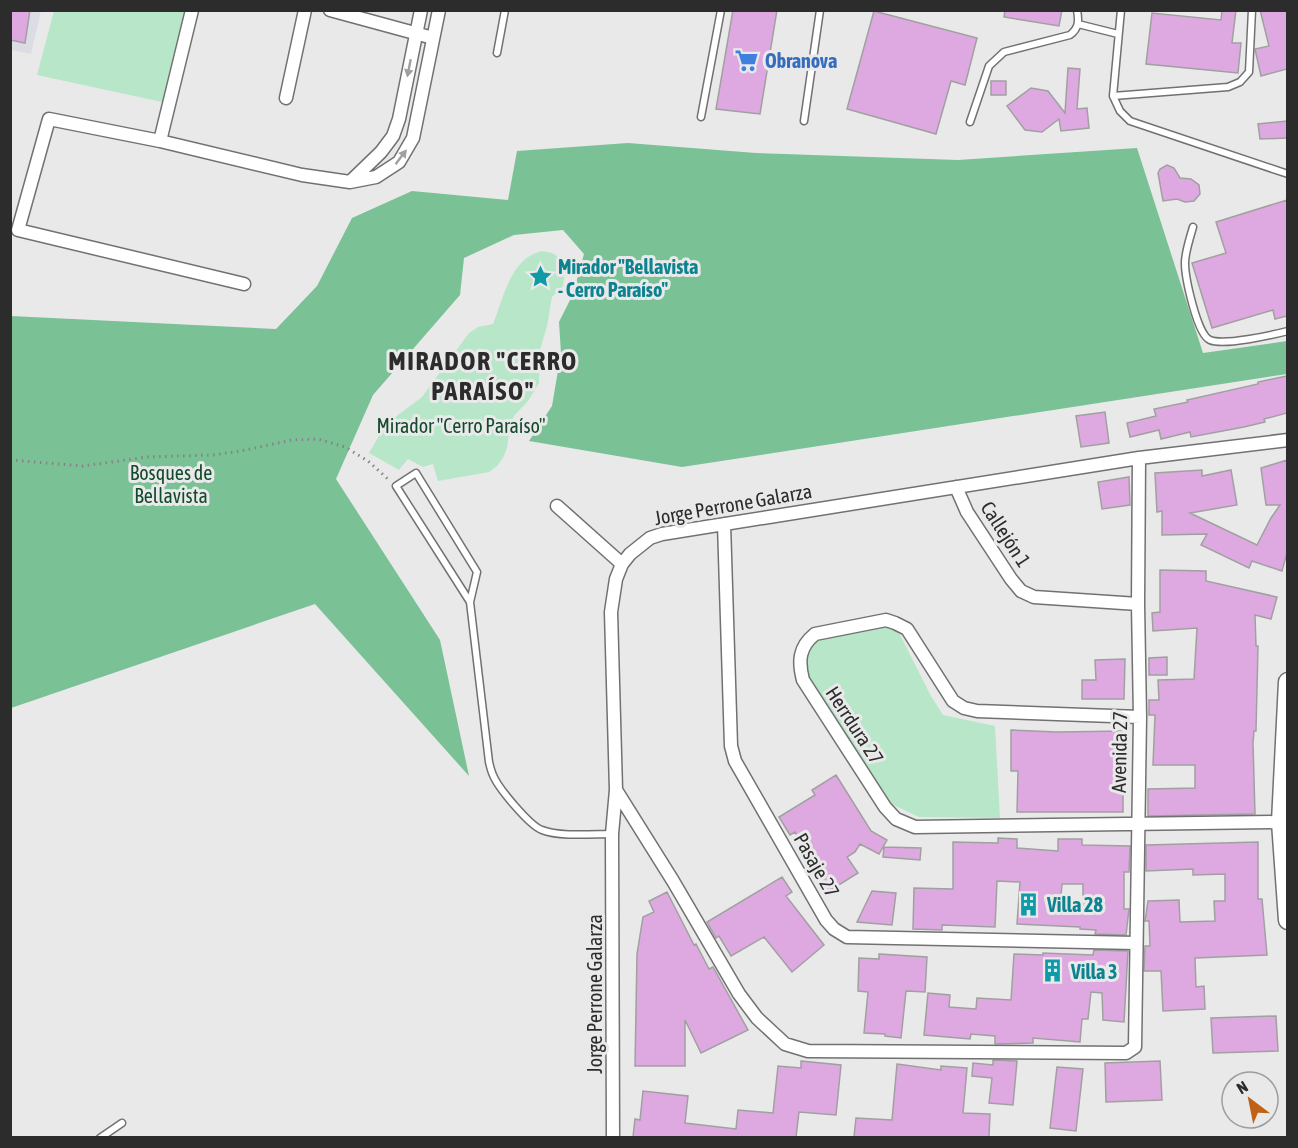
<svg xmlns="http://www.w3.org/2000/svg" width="1298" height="1148" font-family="'Asap Condensed',sans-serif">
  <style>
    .built { fill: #dcdce4 }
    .green { fill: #b7e7c8 }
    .forest { fill: #7ac196 }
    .building { fill: #dda9e0; stroke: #a1a0a1; stroke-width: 1.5; fill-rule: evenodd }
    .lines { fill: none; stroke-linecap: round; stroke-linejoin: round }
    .lane-casing { stroke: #717172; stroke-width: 9 }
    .street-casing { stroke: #717172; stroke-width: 15 }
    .secondary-casing { stroke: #717172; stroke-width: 21 }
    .path { stroke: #858585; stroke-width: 3; stroke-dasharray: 1.5 4.5; stroke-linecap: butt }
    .lane { stroke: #fff; stroke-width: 6 }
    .street { stroke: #fff; stroke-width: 12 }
    .secondary { stroke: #fff; stroke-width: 18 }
    .oneway { fill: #a0a0a0 }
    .labels { text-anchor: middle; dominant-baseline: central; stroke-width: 6; stroke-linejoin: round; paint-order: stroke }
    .shop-label { font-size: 20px; font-weight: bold; fill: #366cbe; stroke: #e9e9ea; text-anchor: start }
    .culture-label { font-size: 20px; font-weight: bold; fill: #0d838f; stroke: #e9e9ea; text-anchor: start }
    .park-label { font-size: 20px; fill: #134a2d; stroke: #e9e9ea }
    .street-label { font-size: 20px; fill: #2c2c2c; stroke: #e9e9ea }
    .district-label { font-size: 26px; font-weight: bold; letter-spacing: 1.5px; fill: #2c2c2c; stroke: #e9e9ea }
  </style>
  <rect width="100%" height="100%" fill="#e9e9ea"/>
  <path class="built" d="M10 11H41L31 54 11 50Z"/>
  <path class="green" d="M54 11H184L162 102 37 75Z
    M542 251C553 252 558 256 566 264L563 286 552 297 547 326 540 350 539 383 528 401 514 416 510 426 507 448 503 458 497 466 489 472 438 481 433 464 423 467 408 459 399 470 369 453 386 424 422 397 469 333 478 327 493 324C504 298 510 258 542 251Z
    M885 625 898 631 931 696 943 715 995 726 1000 818 919 817 889 803 807 682 805 656 818 638Z"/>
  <path class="forest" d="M628 143 756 153 958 160 1137 148 1203 353 1287 341V374L682 467 529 441 552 406 561 353 559 322 573 294 584 254 563 230 514 235 464 258 460 295 373 395 336 479 440 640 469 776 315 604 11 708V316L276 329 317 286 352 218 412 191 508 200 517 151Z"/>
  <path class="building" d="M10 10H30L25 43 10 40Z
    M733 10H777L760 114 716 109Z
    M1005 10H1062L1059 26 1004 17Z
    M1222 10H1236L1232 43H1241L1238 73 1146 64 1152 13 1221 20Z
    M1260 10H1287V69L1261 76 1255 49 1269 46Z
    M874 11 977 38 965 85 951 81 936 134 847 109Z
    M1068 68 1080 69 1077 109 1087 108 1089 128 1061 131 1059 119 1042 132 1025 130 1007 106 1031 88 1048 91 1065 113Z
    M991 81H1006V95H991Z
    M1287 121V138L1260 139 1258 124Z
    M1167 165 1174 168 1180 178 1191 179 1199 185 1200 194 1194 201 1185 202 1177 199 1163 201 1158 173 1160 169Z
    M1287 200V316L1275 319 1273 310 1212 328 1192 263 1226 253 1216 222Z
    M1287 376V413L1264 419 1265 422 1244 427 1191 437 1190 432 1161 439 1159 430 1130 437 1127 423 1156 416 1154 409 1188 402 1187 400 1258 384V382Z
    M1105 412 1109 443 1081 447 1076 416Z
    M1287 460V553L1282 571 1252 561 1249 568 1201 545 1207 534 1162 535V511L1157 512 1155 473 1202 470V476L1231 470 1237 505 1190 513 1257 545 1271 518 1280 505H1266L1261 468Z
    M1129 477 1130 505 1102 509 1098 482Z
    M1160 570 1206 571V581L1277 597 1271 619 1255 615 1256 646H1258L1256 731H1254L1253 743 1255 814 1148 816V789L1195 788V765H1153L1155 715H1149V700H1159L1158 680 1194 679 1197 628 1153 631 1152 613 1160 612Z
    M1167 657V675H1149V658Z
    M1125 659 1124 699H1082V680H1096L1095 660Z
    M1011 730 1057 732 1123 731 1126 771H1123V812H1017L1018 771H1011Z
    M836 775 871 831 887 840 879 854 860 844 855 852 847 857 858 873 826 893 806 860 810 857 795 832 790 835 779 817 815 795 812 790Z
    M998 838 1017 839V848L1058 851V839H1082V845L1130 846 1129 872H1124V909H1129L1126 935 1095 934 1096 930 1080 929V927L1017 924 1020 882 997 881 995 927 942 925V930L913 929 914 888 953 889V842L998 843ZM1062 884H1083V907L1060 906Z
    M1258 842V899H1262L1267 955 1195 958 1196 987 1204 986 1205 1009 1163 1011 1161 971H1144L1145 946H1150L1149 921H1145L1148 901 1179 900 1180 922 1215 921 1214 901H1225V874L1193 875V869L1146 871V845Z
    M884 847 921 848 920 860 883 857Z
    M782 877 792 892 786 896 824 945 792 972 764 937 731 956 719 936 716 938 707 922Z
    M872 891 896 893 892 925 857 922Z
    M667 892 694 945 696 944 709 969 713 967 748 1030 701 1053 685 1020V1066H635L637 954 643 917 654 912 649 901Z
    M1094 950 1128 951 1124 1022 1103 1020 1102 993 1091 992 1088 1019H1082L1080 1042 1033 1038V1043L995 1044V1036L971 1034 970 1039 924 1035 928 993 950 995 949 1007 976 1009 977 998 1011 1000 1014 954 1043 955V953L1093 955Z
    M879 954 927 957 925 992 906 991 901 1038 885 1036V1034L864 1033 868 992 858 991 859 958 879 959Z
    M1276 1016 1278 1051 1213 1053 1211 1018Z
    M993 1060 1017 1061 1013 1105 989 1103 992 1078 972 1076 973 1063 993 1065Z
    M801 1061 841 1065 836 1115 799 1112 796 1137H633L635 1119 640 1120 643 1091 688 1096 685 1123 736 1129 738 1110 773 1113 778 1066 801 1068Z
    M1160 1061 1162 1100 1106 1102 1105 1063Z
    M897 1064 941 1070V1066L967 1068 963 1113 990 1114 989 1137H854L856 1118 892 1120Z
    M1057 1067 1083 1069 1076 1131 1050 1128Z"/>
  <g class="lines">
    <defs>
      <path id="lane" d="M1121 10 1113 96 1120 111 1130 121 1288 174
        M1078 24 1118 34
        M497 53 505 10
        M1113 96 1228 87 1240 82 1249 72 1252 10
        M701 117 721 10
        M804 121 820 10
        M970 122 989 66 1004 52 1070 35C1079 28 1079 21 1077 10
        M1193 227C1190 238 1185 252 1185 263 1185 277 1197 335 1210 340 1224 346 1272 335 1288 331
        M470 602 396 486 416 473 477 572 470 602 489 762C490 766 491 771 493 775 498 788 530 826 542 830 559 837 594 834 612 834
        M100 1138 122 1123"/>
      <path id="street" d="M330 10 433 38
        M286 98 305 10
        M160 141 192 10
        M351 181 381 152 393 136 399 119 421 10
        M244 284 18 230 49 119 160 141 302 175 350 182 376 177 399 162 413 138 439 10
        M956 487 967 512 1011 579 1021 591 1034 597 1138 604
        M557 506 622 564
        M724 524 731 746 735 761 826 920 834 929 847 937 1136 943
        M1140 717 977 711 964 708 953 701 907 629 895 623 886 620 815 634C799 647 798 661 803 680L885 807 896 819 915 827 1281 822
        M616 790 673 881 739 994 757 1018 785 1044 808 1051 1126 1053 1135 1047 1140 717 1138 604 1139 458
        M613 1138 612 834 616 790 611 612 616 579 622 564 630 554 650 538 662 534 1139 458 1288 440"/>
      <path id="secondary" d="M1288 682 1281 822 1288 920"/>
    </defs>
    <use href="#lane" class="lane-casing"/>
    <use href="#street" class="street-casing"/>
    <use href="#secondary" class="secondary-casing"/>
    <path class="path" d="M10 460 83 466 147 457 213 455 241 451 292 440 318 439 345 447 368 461 390 481"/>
    <use href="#lane" class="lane"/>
    <use href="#street" class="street"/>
    <use href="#secondary" class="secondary"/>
  </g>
  <defs><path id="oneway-solid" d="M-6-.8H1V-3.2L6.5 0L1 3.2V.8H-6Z" transform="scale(1.5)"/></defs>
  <g class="oneway">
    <use href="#oneway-solid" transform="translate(409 68) rotate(101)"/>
    <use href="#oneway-solid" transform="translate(401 157) rotate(-53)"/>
  </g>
  <defs>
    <symbol id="supermarket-bare" viewBox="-9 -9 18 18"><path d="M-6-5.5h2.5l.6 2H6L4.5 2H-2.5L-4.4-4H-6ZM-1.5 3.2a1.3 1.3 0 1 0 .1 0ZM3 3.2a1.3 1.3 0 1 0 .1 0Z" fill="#3f7fe0" stroke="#e9e9ea" stroke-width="2.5" paint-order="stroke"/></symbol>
    <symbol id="sight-bare" viewBox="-9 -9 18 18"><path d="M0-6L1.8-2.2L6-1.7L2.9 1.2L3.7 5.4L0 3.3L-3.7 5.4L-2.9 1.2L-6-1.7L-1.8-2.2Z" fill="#0f9aa8" stroke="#e9e9ea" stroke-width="2.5" paint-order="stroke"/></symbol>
    <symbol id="building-bare" viewBox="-9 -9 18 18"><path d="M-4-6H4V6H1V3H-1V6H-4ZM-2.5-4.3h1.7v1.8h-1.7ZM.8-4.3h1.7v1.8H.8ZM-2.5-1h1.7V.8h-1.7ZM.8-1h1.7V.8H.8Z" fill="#0f9aa8" stroke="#e9e9ea" stroke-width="2.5" paint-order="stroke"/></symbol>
  </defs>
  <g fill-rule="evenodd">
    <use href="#supermarket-bare" x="730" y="44" width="33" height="33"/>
    <use href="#sight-bare" x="524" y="260" width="33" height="33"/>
    <use href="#building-bare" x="1012" y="888" width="33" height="33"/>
    <use href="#building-bare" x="1036" y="954" width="33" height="33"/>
  </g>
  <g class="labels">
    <g class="shop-label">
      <text x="765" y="60">Obranova</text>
    </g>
    <g class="culture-label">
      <text x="558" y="266">Mirador "Bellavista<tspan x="558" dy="23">- Cerro Paraíso"</tspan></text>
      <text x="1047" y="904">Villa 28</text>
      <text x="1071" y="971">Villa 3</text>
    </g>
    <g class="park-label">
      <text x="461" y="425">Mirador "Cerro Paraíso"</text>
      <text x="171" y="472">Bosques de<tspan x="171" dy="23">Bellavista</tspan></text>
    </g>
    <g class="street-label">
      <text transform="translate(733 504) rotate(-10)">Jorge Perrone Galarza</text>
      <text transform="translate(1006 534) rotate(57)">Callejón 1</text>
      <text transform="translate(855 725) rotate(57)">Herrdura 27</text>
      <text transform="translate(1119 752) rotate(-89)">Avenida 27</text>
      <text transform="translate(817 865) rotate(60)">Pasaje 27</text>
      <text transform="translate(594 994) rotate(-90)">Jorge Perrone Galarza</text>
    </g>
    <g class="district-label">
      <text x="483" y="361">MIRADOR "CERRO<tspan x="483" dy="30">PARAÍSO"</tspan></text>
    </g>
  </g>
  <rect width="1298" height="1148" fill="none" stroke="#2c2c2c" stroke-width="24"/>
  <g transform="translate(1250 1100) rotate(328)"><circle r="28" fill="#e9e9ea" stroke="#9d9d9e" stroke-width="1.5"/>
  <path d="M0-4.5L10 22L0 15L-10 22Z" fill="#bf6216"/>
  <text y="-9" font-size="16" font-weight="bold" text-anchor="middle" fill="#2c2c2c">N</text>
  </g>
</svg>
